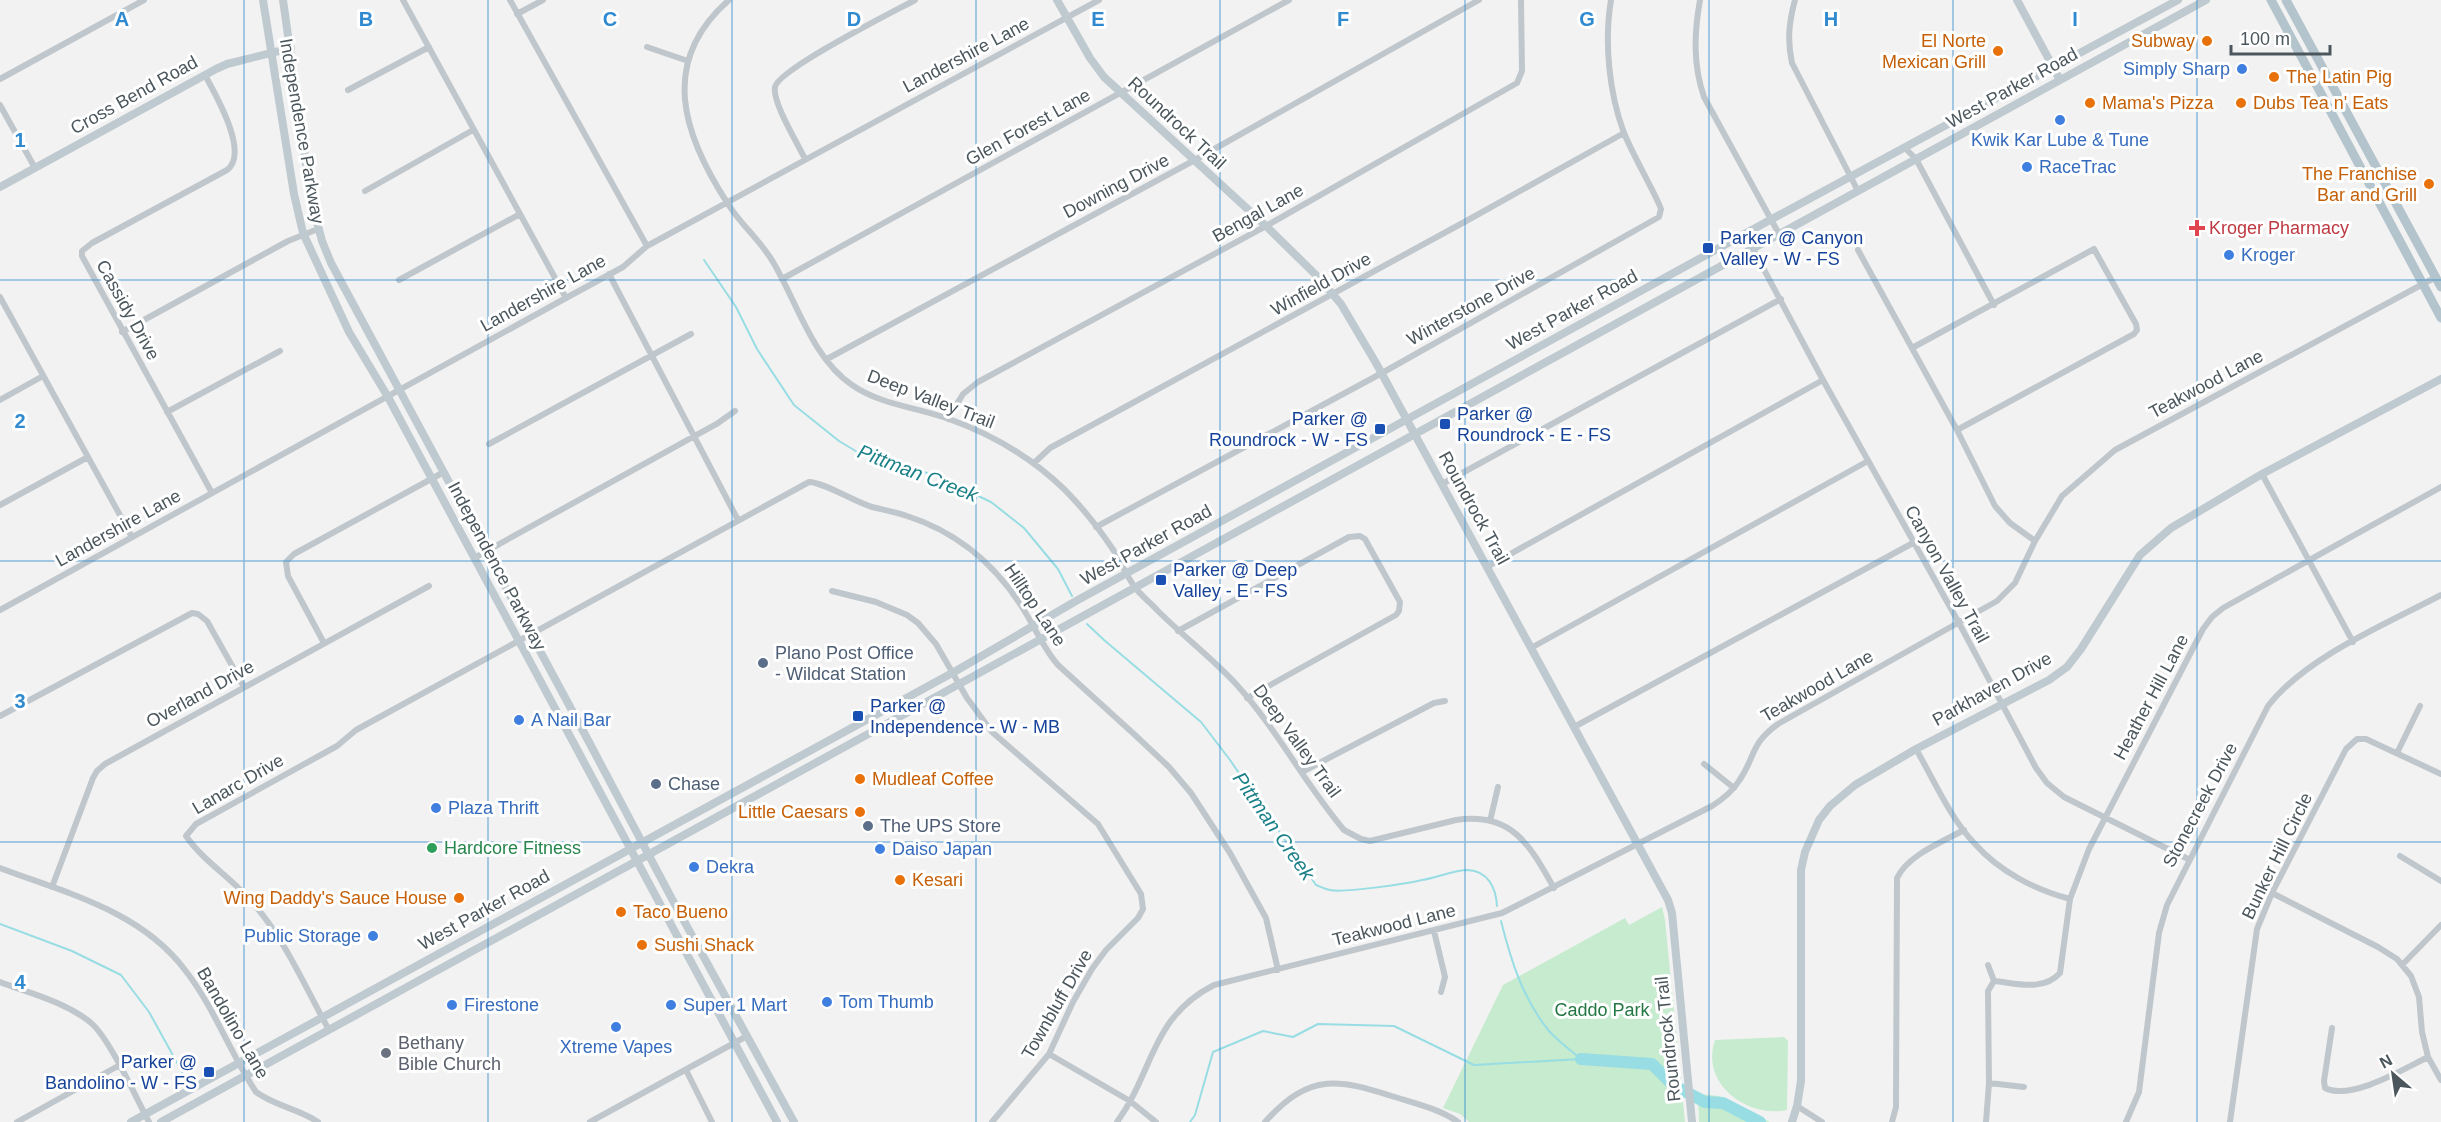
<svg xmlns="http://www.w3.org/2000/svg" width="2441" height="1122" font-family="Helvetica,sans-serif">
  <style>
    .green { fill: #c6ebcf }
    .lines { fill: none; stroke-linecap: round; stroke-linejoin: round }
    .stream { stroke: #98dde3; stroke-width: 2 }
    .river { stroke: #98dde3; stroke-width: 12 }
    .street { stroke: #bfc7cc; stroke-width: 6 }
    .secondary { stroke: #bfcad0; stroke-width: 8 }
    .primary { stroke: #b4c4cc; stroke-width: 9 }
    .grid { fill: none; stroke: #2f8ad0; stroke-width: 1.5; stroke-opacity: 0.55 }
    .food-dot { fill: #e8710a; stroke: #fff; stroke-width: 2 }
    .shop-dot { fill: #3f7fe0; stroke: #fff; stroke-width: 2 }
    .health-dot { fill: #e0444e; stroke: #fff; stroke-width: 2 }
    .transit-dot { fill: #1a4fb4; stroke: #fff; stroke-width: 2 }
    .service-dot { fill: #5c6f8a; stroke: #fff; stroke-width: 2 }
    .leisure-dot { fill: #2e9e5b; stroke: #fff; stroke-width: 2 }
    .worship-dot { fill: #6b7280; stroke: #fff; stroke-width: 2 }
    .labels { text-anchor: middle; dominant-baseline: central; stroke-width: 6; stroke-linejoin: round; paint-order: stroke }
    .food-label { font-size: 18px; fill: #c56008; stroke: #fff; text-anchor: start }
    .street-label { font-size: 18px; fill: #4b575d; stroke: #fff }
    .shop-label { font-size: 18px; fill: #366cbe; stroke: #fff; text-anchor: start }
    .health-label { font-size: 18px; fill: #be3a42; stroke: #fff; text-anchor: start }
    .transit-label { font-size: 18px; fill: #164399; stroke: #fff; text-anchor: start }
    .service-label { font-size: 18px; fill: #4e5e75; stroke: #fff; text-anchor: start }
    .leisure-label { font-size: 18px; fill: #27864d; stroke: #fff; text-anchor: start }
    .park-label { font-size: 18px; fill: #237742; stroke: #fff }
    .worship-label { font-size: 18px; fill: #5b616d; stroke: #fff; text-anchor: start }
    .water-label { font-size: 20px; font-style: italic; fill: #1c8088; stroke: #fff }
    .grid-label { font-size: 20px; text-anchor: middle; font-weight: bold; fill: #2f8ad0; stroke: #fff; stroke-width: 6; stroke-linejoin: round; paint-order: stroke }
  </style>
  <rect width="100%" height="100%" fill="#f3f2f2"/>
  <path class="green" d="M1662 907 1665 920 1685 1122H1469L1460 1114 1443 1108 1503 985 1625 918 1629 925Z
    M1784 1037 1788 1041 1787 1110C1747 1118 1700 1084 1715 1040Z
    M1698 1094 1719 1096 1770 1122H1699Z"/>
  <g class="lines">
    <path class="stream" d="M704 260 736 307 757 349 794 405 839 441 859 453 934 475 991 502 1024 528 1058 569 1072 596
      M1087 624 1104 640 1201 722 1230 760 1316 885C1321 887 1325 889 1330 890 1344 893 1405 884 1422 880 1437 878 1453 870 1468 870 1488 871 1496 888 1497 906
      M1501 921C1511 961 1523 999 1549 1031 1558 1041 1570 1050 1581 1059
      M0 924 72 951 121 975 149 1012 185 1077
      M1190 1122 1195 1115 1213 1052 1263 1031 1293 1037 1318 1024 1394 1026 1474 1065 1581 1059"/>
    <path class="river" d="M1581 1059 1652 1064 1673 1085 1705 1102 1723 1103 1760 1122"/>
    <path class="street" d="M403 0 566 298
      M510 0 647 246
      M729 0C658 62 683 135 728 204 741 225 761 241 773 262 797 302 812 358 852 385 881 405 916 407 949 419 991 434 1032 458 1064 489 1082 507 1100 530 1114 551 1121 562 1126 575 1134 586 1140 595 1150 602 1157 610 1183 636 1212 658 1236 684 1277 729 1305 784 1344 830L1361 839 1370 841 1456 820C1512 812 1530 845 1554 888
      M1700 0C1694 34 1693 65 1704 97L1779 234
      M1795 0C1789 22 1787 40 1792 63L1858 191
      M517 14 543 0
      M647 47 688 61
      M205 75C215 94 250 153 227 170L92 243 82 251V256L212 493
      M0 79 144 0
      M348 90 429 47
      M0 105 35 168
      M1905 148 1916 159 1994 305
      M805 159C798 144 772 102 775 87 779 69 893 12 915 0
      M365 191 473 130
      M1745 234 1823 380 1959 623 2036 768 2047 783 2064 797 2190 860
      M1858 250 1957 430 1995 506 2010 523 2035 541
      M609 274 738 520
      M782 279 1289 0
      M399 280 520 214
      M0 297 132 537
      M122 332 288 241 318 229
      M1912 348 2094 249 2136 324 2137 330 2134 334 1957 430
      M827 359 1193 161 1479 0
      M0 400 43 376
      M167 412 280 351
      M948 419 963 394 978 382 1266 226 1517 83 1522 71 1521 0
      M489 444 691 334
      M1034 463 1050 448 1468 220 1624 133
      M2262 474 2353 642
      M1442 484 1781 299
      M0 505 88 457
      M1096 527 1382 373 1659 217 1661 209 1659 204C1648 180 1634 157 1624 133 1609 93 1604 42 1611 0
      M474 558 718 423 735 411
      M1487 567 1823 380
      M832 591 876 602 907 615 918 623 936 644 967 698 992 732 1098 824 1141 894 1143 909 1138 918 1106 950 1092 969 1073 1002 1049 1054 992 1122
      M0 610 566 298 623 267 647 246 1099 0
      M1178 631 1349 537 1360 536 1365 539 1400 602 1399 611 1396 615 1247 698
      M324 643 288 576 286 562 294 554 444 472
      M1531 648 1868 461
      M0 716 192 613 198 614 207 621 244 687
      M1574 727 1913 543
      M1916 749C1934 780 1950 818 1975 844 1999 871 2035 890 2070 899
      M2397 753 2420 706
      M1704 764 1734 788
      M1302 772 1434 703 1445 701
      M1490 821 1498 787
      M2400 856 2441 881
      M0 868C66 893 141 911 185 970 214 1007 230 1053 256 1092 275 1106 299 1109 318 1122
      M52 887 93 778 97 771 105 764 429 586
      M2272 893 2378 947 2397 959 2411 976 2419 997 2422 1032 2428 1057 2441 1080
      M1434 931 1445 977 1441 992
      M2402 965 2441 925
      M1994 981C2016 983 2043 992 2060 973L2070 899 2089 849 2203 629 2212 617 2223 608 2441 487
      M0 982C29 993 65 1002 90 1022 109 1037 136 1098 149 1122
      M2332 1028 2324 1081 2325 1088C2351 1101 2404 1069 2428 1057
      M329 1030C305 987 285 939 252 902 232 878 204 862 186 836L196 824 337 746 356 730 809 482C823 482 855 502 872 507 884 510 896 512 907 516 957 532 994 563 1022 607 1035 627 1043 648 1058 665L1135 735 1169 767 1191 793 1230 853 1266 918 1278 970
      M1049 1054 1130 1101 1156 1122
      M686 1070 712 1122
      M1989 1083 2024 1087
      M1797 1106 1822 1122
      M17 1122 118 1066
      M590 1122 747 1036
      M1117 1122C1154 1071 1151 1017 1214 985L1502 913 1712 806C1723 799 1732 792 1739 781 1756 756 1750 744 1778 724L1997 601 2015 583 2035 541 2062 496 2115 450 2436 277
      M1265 1122C1311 1071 1339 1079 1398 1098 1418 1104 1441 1110 1458 1122
      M1892 1122 1896 1107 1897 878C1908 855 1942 842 1964 830
      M1986 1122 1989 1083 1988 991 1994 981 1988 965
      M2126 1122 2139 1092 2159 933 2167 905 2268 706C2306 657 2386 624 2441 595
      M2230 1122 2257 929 2272 893 2346 749 2357 739H2366L2441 774"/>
    <path class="secondary" d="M263 0 294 194 303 233 349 332 388 397 777 1122
      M283 0 311 199 322 241 331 263 589 742 672 899 794 1122
      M1057 0 1090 58 1104 77 1266 226 1319 278 1341 304 1376 363 1668 900 1672 913 1692 1122
      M2017 0 2060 80
      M0 187 216 69 227 64 291 48
      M131 1122 954 672 1076 601 1770 220 2178 0
      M161 1122 2206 0
      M1792 1122 1797 1106 1801 1081V870L1805 852 1819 820 1830 806 1855 785 1916 749 2049 680 2067 667 2081 649 2140 555 2171 528 2262 474 2441 379"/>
    <path class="primary" d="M2271 0 2441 318
      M2286 0 2441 287"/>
  </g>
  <path class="grid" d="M244 0V1122M488 0V1122M732 0V1122M976 0V1122M1220 0V1122M1465 0V1122M1709 0V1122M1953 0V1122M2197 0V1122M0 280H2441M0 561H2441M0 842H2441"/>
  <g class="food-dot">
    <circle cx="2207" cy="41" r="6"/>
    <circle cx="1998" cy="51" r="6"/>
    <circle cx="2274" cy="77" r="6"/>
    <circle cx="2090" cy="103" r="6"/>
    <circle cx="2241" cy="103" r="6"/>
    <circle cx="2429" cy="184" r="6"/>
    <circle cx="860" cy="779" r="6"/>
    <circle cx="860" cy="812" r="6"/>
    <circle cx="900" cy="880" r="6"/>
    <circle cx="459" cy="898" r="6"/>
    <circle cx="621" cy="912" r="6"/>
    <circle cx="642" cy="945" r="6"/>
  </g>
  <g class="shop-dot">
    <circle cx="2242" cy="69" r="6"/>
    <circle cx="2060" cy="120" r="6"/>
    <circle cx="2027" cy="167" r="6"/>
    <circle cx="2229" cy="255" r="6"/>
    <circle cx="519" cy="720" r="6"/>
    <circle cx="436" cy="808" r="6"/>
    <circle cx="880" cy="849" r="6"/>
    <circle cx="694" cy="867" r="6"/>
    <circle cx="373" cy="936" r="6"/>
    <circle cx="827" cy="1002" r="6"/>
    <circle cx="452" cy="1005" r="6"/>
    <circle cx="671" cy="1005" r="6"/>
    <circle cx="616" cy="1027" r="6"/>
  </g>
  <path class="health-dot" d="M2194 219h6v6h6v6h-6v6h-6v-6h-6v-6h6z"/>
  <g class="transit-dot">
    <rect x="1702" y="242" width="12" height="12" rx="3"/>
    <rect x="1439" y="418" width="12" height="12" rx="3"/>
    <rect x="1374" y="423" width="12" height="12" rx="3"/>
    <rect x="1155" y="574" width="12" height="12" rx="3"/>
    <rect x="852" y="710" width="12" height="12" rx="3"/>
    <rect x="203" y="1066" width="12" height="12" rx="3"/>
  </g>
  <g class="service-dot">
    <circle cx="763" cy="663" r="6"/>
    <circle cx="656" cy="784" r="6"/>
    <circle cx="868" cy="826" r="6"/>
  </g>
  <circle class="leisure-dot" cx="432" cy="848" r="6"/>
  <circle class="worship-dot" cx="386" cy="1053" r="6"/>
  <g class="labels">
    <g class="food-label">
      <text x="1986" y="41" text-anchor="end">El Norte<tspan x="1986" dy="21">Mexican Grill</tspan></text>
      <text x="2195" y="41" text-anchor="end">Subway</text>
      <text x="2286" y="77">The Latin Pig</text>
      <text x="2102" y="103">Mama's Pizza</text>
      <text x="2253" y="103">Dubs Tea n' Eats</text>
      <text x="2417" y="174" text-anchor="end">The Franchise<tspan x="2417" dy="21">Bar and Grill</tspan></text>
      <text x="872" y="779">Mudleaf Coffee</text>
      <text x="848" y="812" text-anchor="end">Little Caesars</text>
      <text x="912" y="880">Kesari</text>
      <text x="447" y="898" text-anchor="end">Wing Daddy's Sauce House</text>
      <text x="633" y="912">Taco Bueno</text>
      <text x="654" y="945">Sushi Shack</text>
    </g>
    <g class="street-label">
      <text transform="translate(966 55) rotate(-28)">Landershire Lane</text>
      <text transform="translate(2012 88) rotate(-29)">West Parker Road</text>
      <text transform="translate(134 95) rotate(-29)">Cross Bend Road</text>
      <text transform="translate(1177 123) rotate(43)">Roundrock Trail</text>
      <text transform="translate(1028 127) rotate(-29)">Glen Forest Lane</text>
      <text transform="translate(302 131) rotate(80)">Independence Parkway</text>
      <text transform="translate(1116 186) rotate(-28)">Downing Drive</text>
      <text transform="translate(1258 213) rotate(-29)">Bengal Lane</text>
      <text transform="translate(1321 284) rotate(-29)">Winfield Drive</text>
      <text transform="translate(543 293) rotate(-29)">Landershire Lane</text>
      <text transform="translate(1471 306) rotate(-29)">Winterstone Drive</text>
      <text transform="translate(128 310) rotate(61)">Cassidy Drive</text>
      <text transform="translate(1572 310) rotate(-29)">West Parker Road</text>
      <text transform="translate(2206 384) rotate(-28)">Teakwood Lane</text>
      <text transform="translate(931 399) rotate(21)">Deep Valley Trail</text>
      <text transform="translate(1474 508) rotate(61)">Roundrock Trail</text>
      <text transform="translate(118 528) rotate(-29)">Landershire Lane</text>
      <text transform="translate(1146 545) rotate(-29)">West Parker Road</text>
      <text transform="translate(497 566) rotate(62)">Independence Parkway</text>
      <text transform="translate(1947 574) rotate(61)">Canyon Valley Trail</text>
      <text transform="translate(1035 605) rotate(56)">Hilltop Lane</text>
      <text transform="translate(1817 686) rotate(-30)">Teakwood Lane</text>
      <text transform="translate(1992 689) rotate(-29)">Parkhaven Drive</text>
      <text transform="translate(200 694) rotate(-29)">Overland Drive</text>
      <text transform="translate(2151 697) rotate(-62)">Heather Hill Lane</text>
      <text transform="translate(1297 741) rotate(54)">Deep Valley Trail</text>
      <text transform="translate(238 784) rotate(-30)">Lanarc Drive</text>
      <text transform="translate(2200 805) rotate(-62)">Stonecreek Drive</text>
      <text transform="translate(2277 856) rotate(-64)">Bunker Hill Circle</text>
      <text transform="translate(484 910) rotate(-29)">West Parker Road</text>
      <text transform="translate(1394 925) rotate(-14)">Teakwood Lane</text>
      <text transform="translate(1057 1004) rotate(-60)">Townbluff Drive</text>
      <text transform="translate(233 1023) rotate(60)">Bandolino Lane</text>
      <text transform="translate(1668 1039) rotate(-96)">Roundrock Trail</text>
    </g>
    <g class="shop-label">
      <text x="2230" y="69" text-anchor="end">Simply Sharp</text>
      <text x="2060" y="140" text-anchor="middle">Kwik Kar Lube &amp; Tune</text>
      <text x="2039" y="167">RaceTrac</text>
      <text x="2241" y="255">Kroger</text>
      <text x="531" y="720">A Nail Bar</text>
      <text x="448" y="808">Plaza Thrift</text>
      <text x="892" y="849">Daiso Japan</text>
      <text x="706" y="867">Dekra</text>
      <text x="361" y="936" text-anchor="end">Public Storage</text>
      <text x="839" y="1002">Tom Thumb</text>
      <text x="464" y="1005">Firestone</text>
      <text x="683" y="1005">Super 1 Mart</text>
      <text x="616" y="1047" text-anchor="middle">Xtreme Vapes</text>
    </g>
    <g class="health-label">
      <text x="2209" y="228">Kroger Pharmacy</text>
    </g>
    <g class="transit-label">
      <text x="1720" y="238">Parker @ Canyon<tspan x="1720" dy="21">Valley - W - FS</tspan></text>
      <text x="1457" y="414">Parker @<tspan x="1457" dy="21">Roundrock - E - FS</tspan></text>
      <text x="1368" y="419" text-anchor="end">Parker @<tspan x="1368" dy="21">Roundrock - W - FS</tspan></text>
      <text x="1173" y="570">Parker @ Deep<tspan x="1173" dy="21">Valley - E - FS</tspan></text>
      <text x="870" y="706">Parker @<tspan x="870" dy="21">Independence - W - MB</tspan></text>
      <text x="197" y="1062" text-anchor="end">Parker @<tspan x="197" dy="21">Bandolino - W - FS</tspan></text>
    </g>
    <g class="service-label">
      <text x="775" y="653">Plano Post Office<tspan x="775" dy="21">- Wildcat Station</tspan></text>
      <text x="668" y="784">Chase</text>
      <text x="880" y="826">The UPS Store</text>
    </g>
    <g class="leisure-label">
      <text x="444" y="848">Hardcore Fitness</text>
    </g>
    <g class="park-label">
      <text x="1602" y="1010">Caddo Park</text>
    </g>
    <g class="worship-label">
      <text x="398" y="1043">Bethany<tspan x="398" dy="21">Bible Church</tspan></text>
    </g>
    <g class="water-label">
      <text transform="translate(918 473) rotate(21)">Pittman Creek</text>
      <text transform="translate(1274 826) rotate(55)">Pittman Creek</text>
    </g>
  </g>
  <g class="grid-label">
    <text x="122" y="26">A</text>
    <text x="366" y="26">B</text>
    <text x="610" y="26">C</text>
    <text x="854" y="26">D</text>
    <text x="1098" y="26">E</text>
    <text x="1343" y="26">F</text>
    <text x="1587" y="26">G</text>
    <text x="1831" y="26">H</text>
    <text x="2075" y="26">I</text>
    <text x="20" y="147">1</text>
    <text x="20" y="428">2</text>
    <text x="20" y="708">3</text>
    <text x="20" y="989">4</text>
  </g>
  <g transform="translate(2393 1074) rotate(331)" stroke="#ffffff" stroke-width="4.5" paint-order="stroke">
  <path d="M0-4.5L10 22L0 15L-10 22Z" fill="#4b575d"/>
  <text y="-9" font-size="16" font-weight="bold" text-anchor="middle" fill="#4b575d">N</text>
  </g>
  <path d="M2231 45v9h99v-9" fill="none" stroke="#4b575d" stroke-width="3"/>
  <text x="2240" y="45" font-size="18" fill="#4b575d" stroke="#ffffff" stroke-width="4.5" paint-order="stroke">100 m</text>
</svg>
